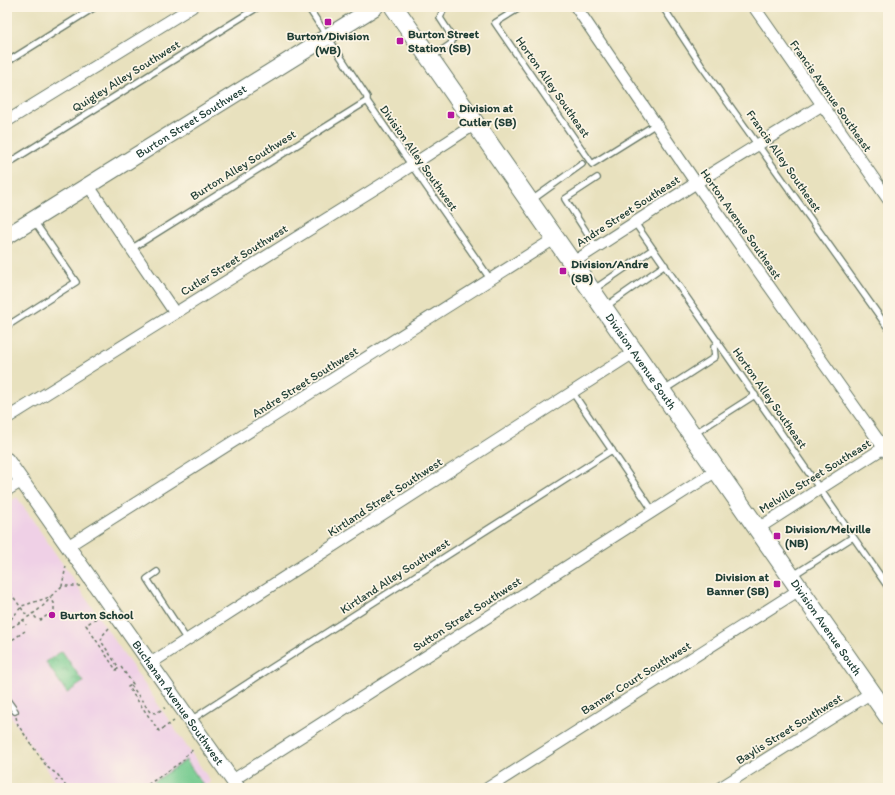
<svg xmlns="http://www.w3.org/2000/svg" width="895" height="795" font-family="Itim,sans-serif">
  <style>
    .built { fill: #efd0e6 }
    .grass { fill: #76cb90; stroke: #4a8462 }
    .park { fill: url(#park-crowns); stroke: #4a8462 }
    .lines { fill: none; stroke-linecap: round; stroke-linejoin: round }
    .service-casing { stroke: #657664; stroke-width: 8 }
    .minor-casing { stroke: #657664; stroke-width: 13 }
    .tertiary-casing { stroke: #657664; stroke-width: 16 }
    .secondary-casing { stroke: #657664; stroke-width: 18 }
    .primary-casing { stroke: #657664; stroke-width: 20 }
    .path { stroke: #657664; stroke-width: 1.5; stroke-dasharray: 3 3; stroke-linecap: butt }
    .service { stroke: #fff; stroke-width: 5.5 }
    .minor { stroke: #fff; stroke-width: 11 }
    .tertiary { stroke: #fff; stroke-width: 14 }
    .secondary { stroke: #fff; stroke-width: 16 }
    .primary { stroke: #fff; stroke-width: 18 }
    .poi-dot { fill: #b5179e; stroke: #fcf5e5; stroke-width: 1.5 }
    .labels { text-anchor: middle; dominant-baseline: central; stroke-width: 3.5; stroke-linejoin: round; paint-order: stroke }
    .poi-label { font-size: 12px; font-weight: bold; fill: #1f3d34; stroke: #fcf5e5; text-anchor: start }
    .street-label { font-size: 12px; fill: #1f3d34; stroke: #fcf5e5 }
  </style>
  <defs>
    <pattern id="park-crowns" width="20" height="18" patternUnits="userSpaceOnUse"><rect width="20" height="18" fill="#76cb90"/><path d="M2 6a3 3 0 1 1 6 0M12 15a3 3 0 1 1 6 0" fill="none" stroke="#60a676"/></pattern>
  </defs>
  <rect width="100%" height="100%" fill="#fcf5e5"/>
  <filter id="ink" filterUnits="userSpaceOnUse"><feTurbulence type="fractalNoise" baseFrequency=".025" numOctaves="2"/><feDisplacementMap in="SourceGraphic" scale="8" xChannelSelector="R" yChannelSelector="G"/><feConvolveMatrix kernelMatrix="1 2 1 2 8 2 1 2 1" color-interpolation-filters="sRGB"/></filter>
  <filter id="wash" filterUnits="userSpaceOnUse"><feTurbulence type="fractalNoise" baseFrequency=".012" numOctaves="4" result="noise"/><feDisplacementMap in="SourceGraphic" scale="16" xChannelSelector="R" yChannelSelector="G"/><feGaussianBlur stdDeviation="0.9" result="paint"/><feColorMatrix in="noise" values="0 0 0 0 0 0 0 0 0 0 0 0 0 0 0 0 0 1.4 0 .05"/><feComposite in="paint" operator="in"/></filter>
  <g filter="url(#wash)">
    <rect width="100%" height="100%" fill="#e8e1be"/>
    <path class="built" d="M17 497 211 782 201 788H60L7 711V504Z"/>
    <path class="grass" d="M186 760 203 785 198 788H149L148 786Z"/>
    <path class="park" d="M62 651 83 682 67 693 46 662Z"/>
  </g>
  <g filter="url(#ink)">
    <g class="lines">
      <defs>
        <path id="service" d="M308 7 367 97V101L491 280
          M521 7 495 23 592 164 656 124
          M663 7 701 65 888 328
          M432 57 451 44 453 38 440 18 443 10 448 7
          M7 62 95 7
          M7 164 258 7
          M532 200 582 164
          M635 223 888 587
          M596 247 565 199 597 178
          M131 249 367 101
          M593 290 653 249
          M605 307 665 265
          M7 326 76 282 34 221
          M664 390 715 357 714 347 718 341
          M573 393 653 511
          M694 434 755 395
          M157 572 147 579 187 640
          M792 576 853 537
          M7 700 15 711
          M191 720 271 668 612 450"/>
        <path id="minor" d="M576 7 696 183 888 454
          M754 7 888 199
          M7 121 192 7
          M88 185 175 313
          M572 263 696 183 822 105
          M7 418 392 178 475 124
          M7 490 22 481
          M757 529 888 445
          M68 546 554 239
          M151 663 633 353
          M233 780 716 471
          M488 788 799 590
          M720 788 871 693"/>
        <g id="tertiary">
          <path id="s1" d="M7 460 238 788"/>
        </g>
        <g id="secondary">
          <path id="s2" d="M7 236 375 7"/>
        </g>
        <g id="primary">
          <path id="s3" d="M394 7 888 716"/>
        </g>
      </defs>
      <use href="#service" class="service-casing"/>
      <use href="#minor" class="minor-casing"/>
      <use href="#tertiary" class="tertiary-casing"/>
      <use href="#secondary" class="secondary-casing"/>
      <use href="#primary" class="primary-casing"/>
      <path class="path" d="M66 566 62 586H80
        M7 588 27 616
        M101 615 86 625 116 670 121 667 133 684 128 687 159 731 174 721
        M23 619 26 625
        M7 624 22 606 50 597 62 586
        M109 628 103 635 101 641 119 668
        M7 630C18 623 46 608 50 597L54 603V610L41 620 36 618 32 613
        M7 641 12 640 25 631
        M131 685 150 712 156 713 165 708
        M16 717 18 725 47 767 58 775 67 788
        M55 781 60 777
        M143 788 184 760 186 755 194 749"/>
      <use href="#service" class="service"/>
      <use href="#minor" class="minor"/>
      <use href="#tertiary" class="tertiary"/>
      <use href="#secondary" class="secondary"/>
      <use href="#primary" class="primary"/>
    </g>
  </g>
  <g class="poi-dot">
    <rect x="324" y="18" width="8" height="8" rx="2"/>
    <rect x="396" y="37" width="8" height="8" rx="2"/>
    <rect x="447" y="111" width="8" height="8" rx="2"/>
    <rect x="559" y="267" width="8" height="8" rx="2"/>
    <rect x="773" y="532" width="8" height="8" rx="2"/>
    <rect x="773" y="580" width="8" height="8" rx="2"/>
    <circle cx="52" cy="615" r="4"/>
  </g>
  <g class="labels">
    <g class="poi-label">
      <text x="408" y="34">Burton Street<tspan x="408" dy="14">Station (SB)</tspan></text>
      <text x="328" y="36" text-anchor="middle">Burton/Division<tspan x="328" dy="14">(WB)</tspan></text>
      <text x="459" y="108">Division at<tspan x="459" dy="14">Cutler (SB)</tspan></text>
      <text x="571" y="264">Division/Andre<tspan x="571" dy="14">(SB)</tspan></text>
      <text x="785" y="529">Division/Melville<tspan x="785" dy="14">(NB)</tspan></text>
      <text x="769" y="577" text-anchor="end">Division at<tspan x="769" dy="14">Banner (SB)</tspan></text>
      <text x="60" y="615">Burton School</text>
    </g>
    <g class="street-label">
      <text transform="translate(126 76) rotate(-32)">Quigley Alley Southwest</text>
      <text transform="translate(553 87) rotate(55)">Horton Alley Southeast</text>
      <text transform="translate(831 96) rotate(55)">Francis Avenue Southeast</text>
      <text stroke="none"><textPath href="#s2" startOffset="217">Burton Street Southwest</textPath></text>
      <text transform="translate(419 158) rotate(55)">Division Alley Southwest</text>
      <text transform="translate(784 161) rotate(55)">Francis Alley Southeast</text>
      <text transform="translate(243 165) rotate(-32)">Burton Alley Southwest</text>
      <text transform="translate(628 211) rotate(-33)">Andre Street Southeast</text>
      <text transform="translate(741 224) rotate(55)">Horton Avenue Southeast</text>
      <text transform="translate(234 260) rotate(-32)">Cutler Street Southwest</text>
      <text stroke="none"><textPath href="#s3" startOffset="432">Division Avenue South</textPath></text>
      <text transform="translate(305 382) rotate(-32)">Andre Street Southwest</text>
      <text transform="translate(770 398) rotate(55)">Horton Alley Southeast</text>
      <text transform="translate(815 476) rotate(-32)">Melville Street Southeast</text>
      <text transform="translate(385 497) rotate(-33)">Kirtland Street Southwest</text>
      <text transform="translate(395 576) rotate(-33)">Kirtland Alley Southwest</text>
      <text transform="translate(467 614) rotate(-33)">Sutton Street Southwest</text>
      <text stroke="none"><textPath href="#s3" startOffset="756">Division Avenue South</textPath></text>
      <text transform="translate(636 678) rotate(-32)">Banner Court Southwest</text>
      <text stroke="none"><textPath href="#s1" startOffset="297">Buchanan Avenue Southwest</textPath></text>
      <text transform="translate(789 729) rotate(-32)">Baylis Street Southwest</text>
    </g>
  </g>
  <rect width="895" height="795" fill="none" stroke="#fcf5e5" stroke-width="24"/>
</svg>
